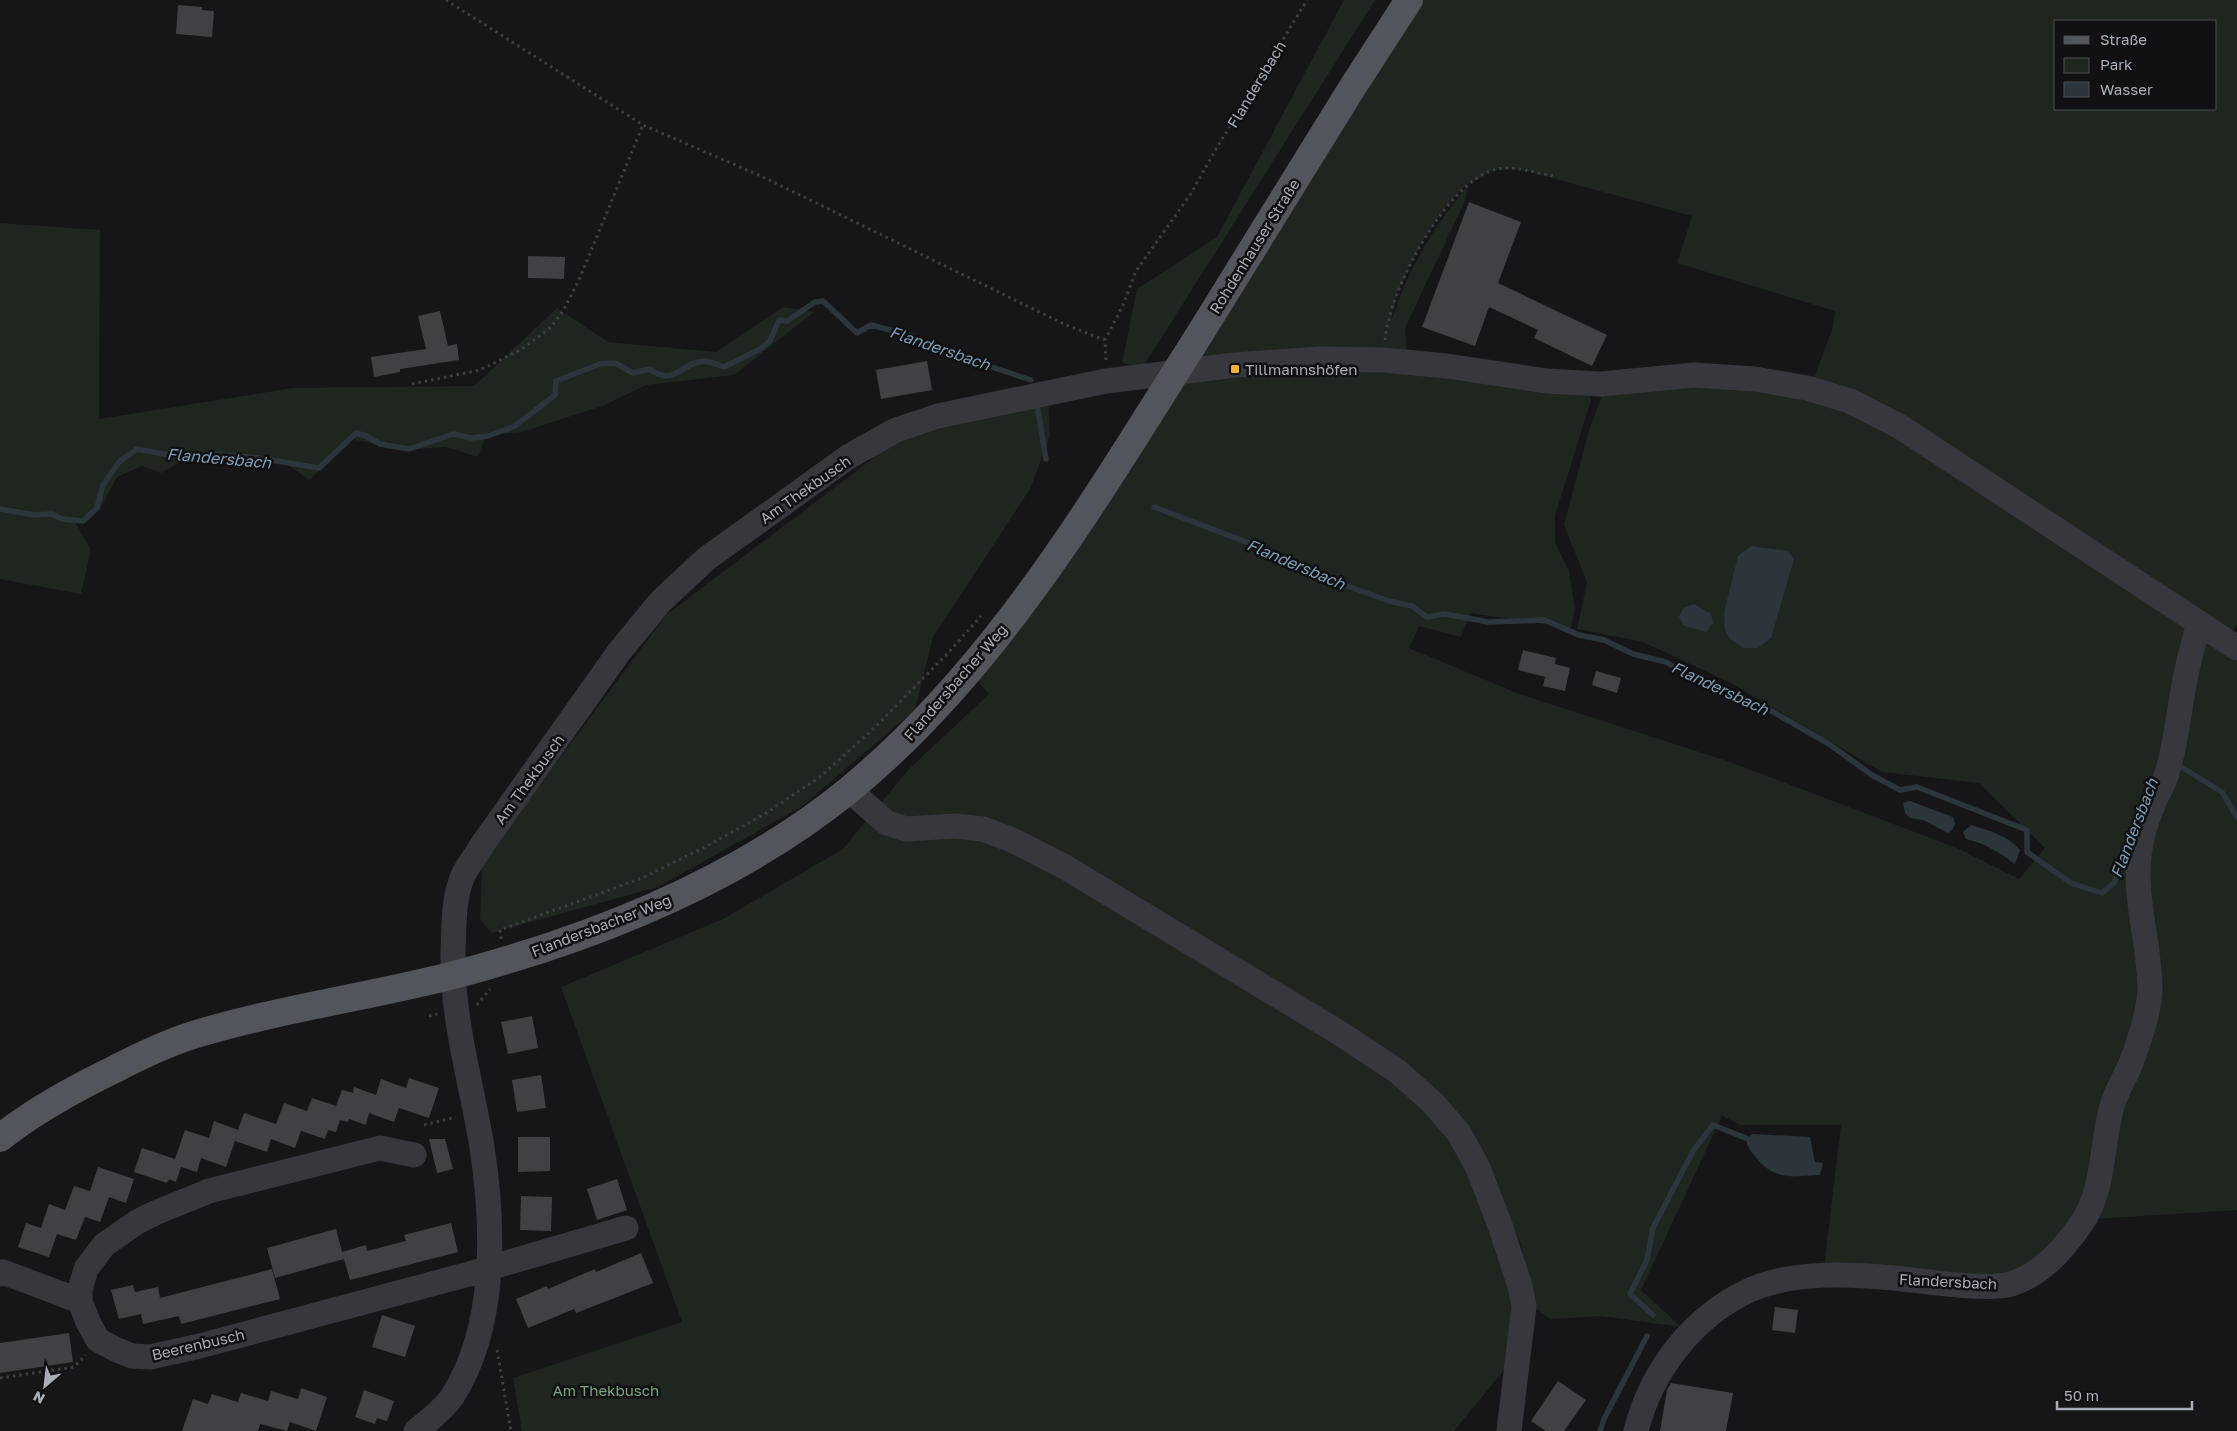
<svg xmlns="http://www.w3.org/2000/svg" width="2237" height="1431" font-family="'Golos Text',sans-serif">
  <style>
    .green { fill: #1e261f; fill-rule: evenodd }
    .water { fill: #2c353c }
    .lines { fill: none; stroke-linecap: round; stroke-linejoin: round }
    .stream { stroke: #2c353c; stroke-width: 5.5 }
    .building { fill: #404145 }
    .path { stroke: #3d3f44; stroke-width: 3; stroke-dasharray: 2.5 4; stroke-linecap: butt }
    .minor { stroke: #37383d; stroke-width: 25 }
    .major { stroke: #53555c; stroke-width: 28 }
    .major-bridge { stroke: #53555c; stroke-width: 28 }
    .poi-dot { fill: #f2b134; stroke: #111113; stroke-width: 2 }
    .labels { text-anchor: middle; dominant-baseline: central; stroke-width: 5; stroke-linejoin: round; paint-order: stroke }
    .street-label { font-size: 15px; fill: #a8adb8; stroke: #111113 }
    .poi-label { font-size: 15px; fill: #a8adb8; stroke: #111113; text-anchor: start }
    .park-label { font-size: 15px; fill: #7fa381; stroke: #111113 }
    .water-label { font-size: 16px; font-style: italic; fill: #7f9bb3; stroke: #111113 }
  </style>
  <rect width="100%" height="100%" fill="#161618"/>
  <path class="green" d="M1344 0H1375L1143 367 1122 363 1137 289 1217 237Z
    M1422 0H2237V624L2230 635 1813 381 1833 327 1835 311 1677 263 1692 216 1518 169 1493 170 1466 185 1447 205 1423 240 1398 291 1391 320C1396 311 1398 300 1402 291 1419 252 1440 218 1468 186L1465 201 1405 328 1407 353 1200 360 1339 129ZM2056 21H2216V109H2056Z
    M0 223 100 230 99 419 293 388 474 386 557 308 608 342 716 352 783 307 814 312 734 375 646 385 605 405 522 432 486 435 478 457 446 447 406 450 350 439 310 480 283 462 187 458 161 473 142 466 117 477 99 511 75 522 91 550 81 594 0 579Z
    M1382 366 1588 393 1591 400 1555 516V542L1569 571 1575 608 1571 628 1470 613 1461 637 1419 626 1409 648 1519 694 1727 761 1957 848 2019 879 2045 848 1979 783 1882 772 1729 682 1643 642 1577 629 1587 582 1564 525 1588 434 1603 392C1636 389 1670 382 1702 382 1773 383 1832 399 1894 431L2237 657V1210L2096 1219 2119 1109 2136 1067 2158 988 2147 852 2177 776 2164 729 2162 766 2134 842 2132 907 2142 981 2134 1018 2096 1121 2086 1206 2053 1252 2022 1275 1986 1279 1824 1267 1841 1125H1741L1722 1116 1641 1290 1681 1327 1601 1316 1551 1319 1533 1307 1521 1245 1501 1198 1486 1204 1517 1296 1504 1370 1454 1431H522L513 1378 682 1322 561 987 723 919 843 849 908 770 989 694 976 679C1055 585 1120 482 1186 378L1278 370Z
    M1048 399 1050 436 1030 489 933 637 915 710 801 807 658 887 491 933 480 919 482 863 666 615 896 441Z"/>
  <path class="water" d="M1751 546 1788 551 1794 559 1771 638 1758 648H1744L1730 639 1725 630 1724 613 1738 556Z
    M1694 604 1711 614 1713 623 1706 632 1684 626 1679 617 1683 608Z
    M1910 801 1953 817 1955 824 1952 830 1948 833 1923 820 1910 818 1905 813 1903 803Z
    M1971 825C1990 831 2007 835 2020 850L2015 864C1999 852 1986 844 1966 839L1963 832Z
    M1752 1134 1810 1137 1815 1162 1823 1163 1820 1175C1794 1176 1777 1181 1758 1160 1752 1153 1748 1148 1746 1140Z"/>
  <g class="lines">
    <path class="stream" d="M1038 410 1046 459
      M1154 507 1262 548 1277 560 1300 569 1389 601 1412 606 1427 617 1445 614 1488 622 1544 620 1579 635 1604 640 1633 654 1666 662 1700 682 1768 709 1829 744 1872 775 1900 790 1917 787 2027 830V852L2071 883 2102 893 2114 883 2130 841
      M0 509 35 515 52 514 62 519 83 521 97 508 103 485 119 462 137 449 198 460 216 454 259 458 319 468 356 433 366 436 380 444 409 449 453 434 471 438 488 436 515 426 555 395 556 381 600 364 615 363 633 373 650 369C674 388 681 362 704 361 710 361 718 365 724 367L760 349 770 341 779 320 787 321 815 302 823 301 857 333 871 325 913 336 931 347 1031 380
      M2181 767 2222 792 2237 817
      M1653 1315 1630 1294 1647 1260 1653 1228 1693 1151 1713 1125 1753 1141
      M1600 1431 1604 1419 1647 1336"/>
  </g>
  <path class="building" d="M178 5 202 7V10L214 11 212 37 176 34Z
    M1469 202 1521 222 1498 283 1607 335 1592 366 1534 338 1538 330 1489 307 1475 346 1422 327Z
    M528 256 565 257 564 279 528 278Z
    M440 311 448 346 457 344 459 360 400 369V372L374 377 371 357 426 349 418 316Z
    M927 361 932 390 881 399 876 370Z
    M1523 650 1556 658 1555 664 1570 668 1565 691 1543 686 1545 677 1518 670Z
    M1596 671 1621 678 1617 693 1592 685Z
    M532 1016 538 1048 508 1054 501 1022Z
    M541 1075 546 1108 517 1112 512 1080Z
    M409 1078 439 1088 429 1118 399 1108 394 1122 369 1113 366 1125 349 1119 348 1122 340 1120 336 1132 328 1130 325 1139 301 1131 295 1148 271 1139 267 1152 235 1141 226 1167 201 1158 197 1172 181 1167 176 1182 169 1179 167 1183 134 1172 142 1148 175 1159 185 1130 209 1138 214 1121 238 1130 244 1113 276 1124 284 1103 307 1111 312 1098 336 1106 342 1090 353 1093 354 1087 376 1095 381 1079 406 1088Z
    M518 1137H550V1171L518 1172Z
    M429 1139H445L453 1169 437 1173Z
    M98 1167 134 1179 126 1203 109 1197 100 1222 85 1217 76 1240 57 1234 49 1257 18 1247 26 1223 41 1228 49 1204 65 1210 74 1186 90 1191Z
    M617 1179 627 1210 597 1220 587 1189Z
    M521 1196 552 1197 551 1231 520 1230Z
    M451 1223 458 1252 350 1280 342 1252 366 1245 367 1251 406 1241 404 1235Z
    M336 1229 344 1259 275 1278 267 1248Z
    M641 1253 653 1283 576 1313 574 1309 528 1328 516 1299 547 1286 548 1289 595 1269 596 1272Z
    M272 1269 280 1299 181 1324 179 1316 143 1324 141 1314 119 1319 111 1290 133 1285 135 1292 158 1287 160 1298Z
    M1775 1307 1798 1310 1795 1333 1772 1330Z
    M382 1315 415 1326 405 1357 372 1347Z
    M69 1333 73 1362 0 1373V1343Z
    M1558 1381 1586 1400 1564 1431H1546L1531 1421Z
    M1671 1383 1733 1393 1726 1431H1660L1667 1390Z
    M301 1388 327 1397 316 1431 290 1422 287 1431 260 1424 258 1431H182L193 1399 208 1404 212 1394 238 1402 241 1393 268 1401 271 1391 298 1399Z
    M364 1390 394 1401 387 1421 377 1418 375 1424 355 1417Z"/>
  <g class="lines">
    <path class="path" d="M446 0 643 125 761 176 1066 325 1105 340
      M1385 340C1389 291 1444 186 1493 170 1511 164 1535 173 1554 176
      M1106 360 1105 340 1123 305 1136 271 1190 195 1216 149 1307 0
      M412 384 480 370 522 349 550 328 563 311 579 280 643 125
      M501 939 500 930 642 878 705 847 763 815 820 777 872 730 948 653 981 616
      M477 1005 490 989
      M429 1016 437 1014
      M424 1125 456 1117
      M497 1350 511 1431
      M0 1378 74 1367 86 1355"/>
    <path class="minor" d="M849 790 887 823 906 829 955 826 983 829 1012 840 1065 867 1338 1032 1397 1071 1433 1103 1459 1133 1478 1168 1501 1228 1520 1286 1524 1306 1509 1431
      M414 1155 380 1148 209 1191 155 1213 137 1222 104 1245 86 1269 80 1290V1301L88 1322 98 1340 115 1349 132 1356 150 1357 200 1346 469 1274 626 1228
      M0 1274 3 1272 80 1301
      M416 1431C428 1421 443 1410 452 1397 497 1327 494 1226 482 1147 471 1080 452 1021 453 953 454 929 453 900 462 878 467 866 476 856 482 845L619 652 661 601 706 559 848 457 896 430 938 416 1106 381 1235 365 1320 359 1383 360 1447 366 1546 381 1601 384 1694 375 1755 379 1807 388 1850 401 1899 426 2237 648
      M1636 1431C1651 1371 1693 1316 1750 1290 1793 1271 1849 1274 1894 1278 1925 1281 1983 1291 2011 1284 2041 1275 2064 1249 2081 1224 2105 1190 2101 1145 2112 1106 2116 1091 2125 1078 2131 1063 2139 1041 2149 1013 2150 990 2150 945 2134 900 2139 855 2141 838 2146 821 2153 805 2157 794 2164 784 2167 773 2177 741 2179 707 2186 675 2189 658 2194 641 2199 624"/>
    <path class="major" d="M1201 332 1352 88 1409 0
      M0 1138C35 1110 74 1089 115 1069 140 1056 165 1044 193 1035 278 1009 368 997 454 975 594 938 736 882 849 790 974 687 1063 551 1148 416"/>
    <path class="major-bridge" d="M1148 416 1201 332"/>
  </g>
  <rect class="poi-dot" x="1230" y="364" width="10" height="10" rx="2.5"/>
  <g class="labels">
    <g class="street-label">
      <text transform="translate(1256 84) rotate(-59)">Flandersbach</text>
      <text transform="translate(1254 246) rotate(-58)">Rohdenhauser Straße</text>
      <text transform="translate(805 489) rotate(-35)">Am Thekbusch</text>
      <text transform="translate(955 682) rotate(-49)">Flandersbacher Weg</text>
      <text transform="translate(529 779) rotate(-54)">Am Thekbusch</text>
      <text transform="translate(601 925) rotate(-21)">Flandersbacher Weg</text>
      <text transform="translate(1948 1281) rotate(3)">Flandersbach</text>
      <text transform="translate(198 1344) rotate(-13)">Beerenbusch</text>
    </g>
    <g class="poi-label">
      <text x="1245" y="369">Tillmannshöfen</text>
    </g>
    <g class="park-label">
      <text x="606" y="1390">Am Thekbusch</text>
    </g>
    <g class="water-label">
      <text transform="translate(940 348) rotate(19)">Flandersbach</text>
      <text transform="translate(219 458) rotate(5)">Flandersbach</text>
      <text transform="translate(1296 564) rotate(23)">Flandersbach</text>
      <text transform="translate(1720 688) rotate(25)">Flandersbach</text>
      <text transform="translate(2134 828) rotate(-69)">Flandersbach</text>
    </g>
  </g>
  <rect x="2054" y="20" width="162" height="90" fill="#111113" stroke="#4d4f55"/>
  <rect x="2064" y="36" width="25" height="8" fill="#53555c" stroke="#4d4f55"/>
  <text x="2100" y="45" font-size="15" fill="#a8adb8">Straße</text>
  <rect x="2064" y="58" width="25" height="15" fill="#1e261f" stroke="#4d4f55"/>
  <text x="2100" y="70" font-size="15" fill="#a8adb8">Park</text>
  <rect x="2064" y="82" width="25" height="15" fill="#2c353c" stroke="#4d4f55"/>
  <text x="2100" y="95" font-size="15" fill="#a8adb8">Wasser</text>
  <g transform="translate(45 1386) rotate(208)" stroke="#111113" stroke-width="4" paint-order="stroke">
  <path d="M0-4L9 19L0 12L-9 19Z" fill="#a8adb8"/>
  <text y="-8" font-size="14" font-weight="bold" text-anchor="middle" fill="#a8adb8">N</text>
  </g>
  <path d="M2057 1401v8h135v-8" fill="none" stroke="#a8adb8" stroke-width="2.5"/>
  <text x="2064" y="1401" font-size="15" fill="#a8adb8" stroke="#111113" stroke-width="4" paint-order="stroke">50 m</text>
</svg>
